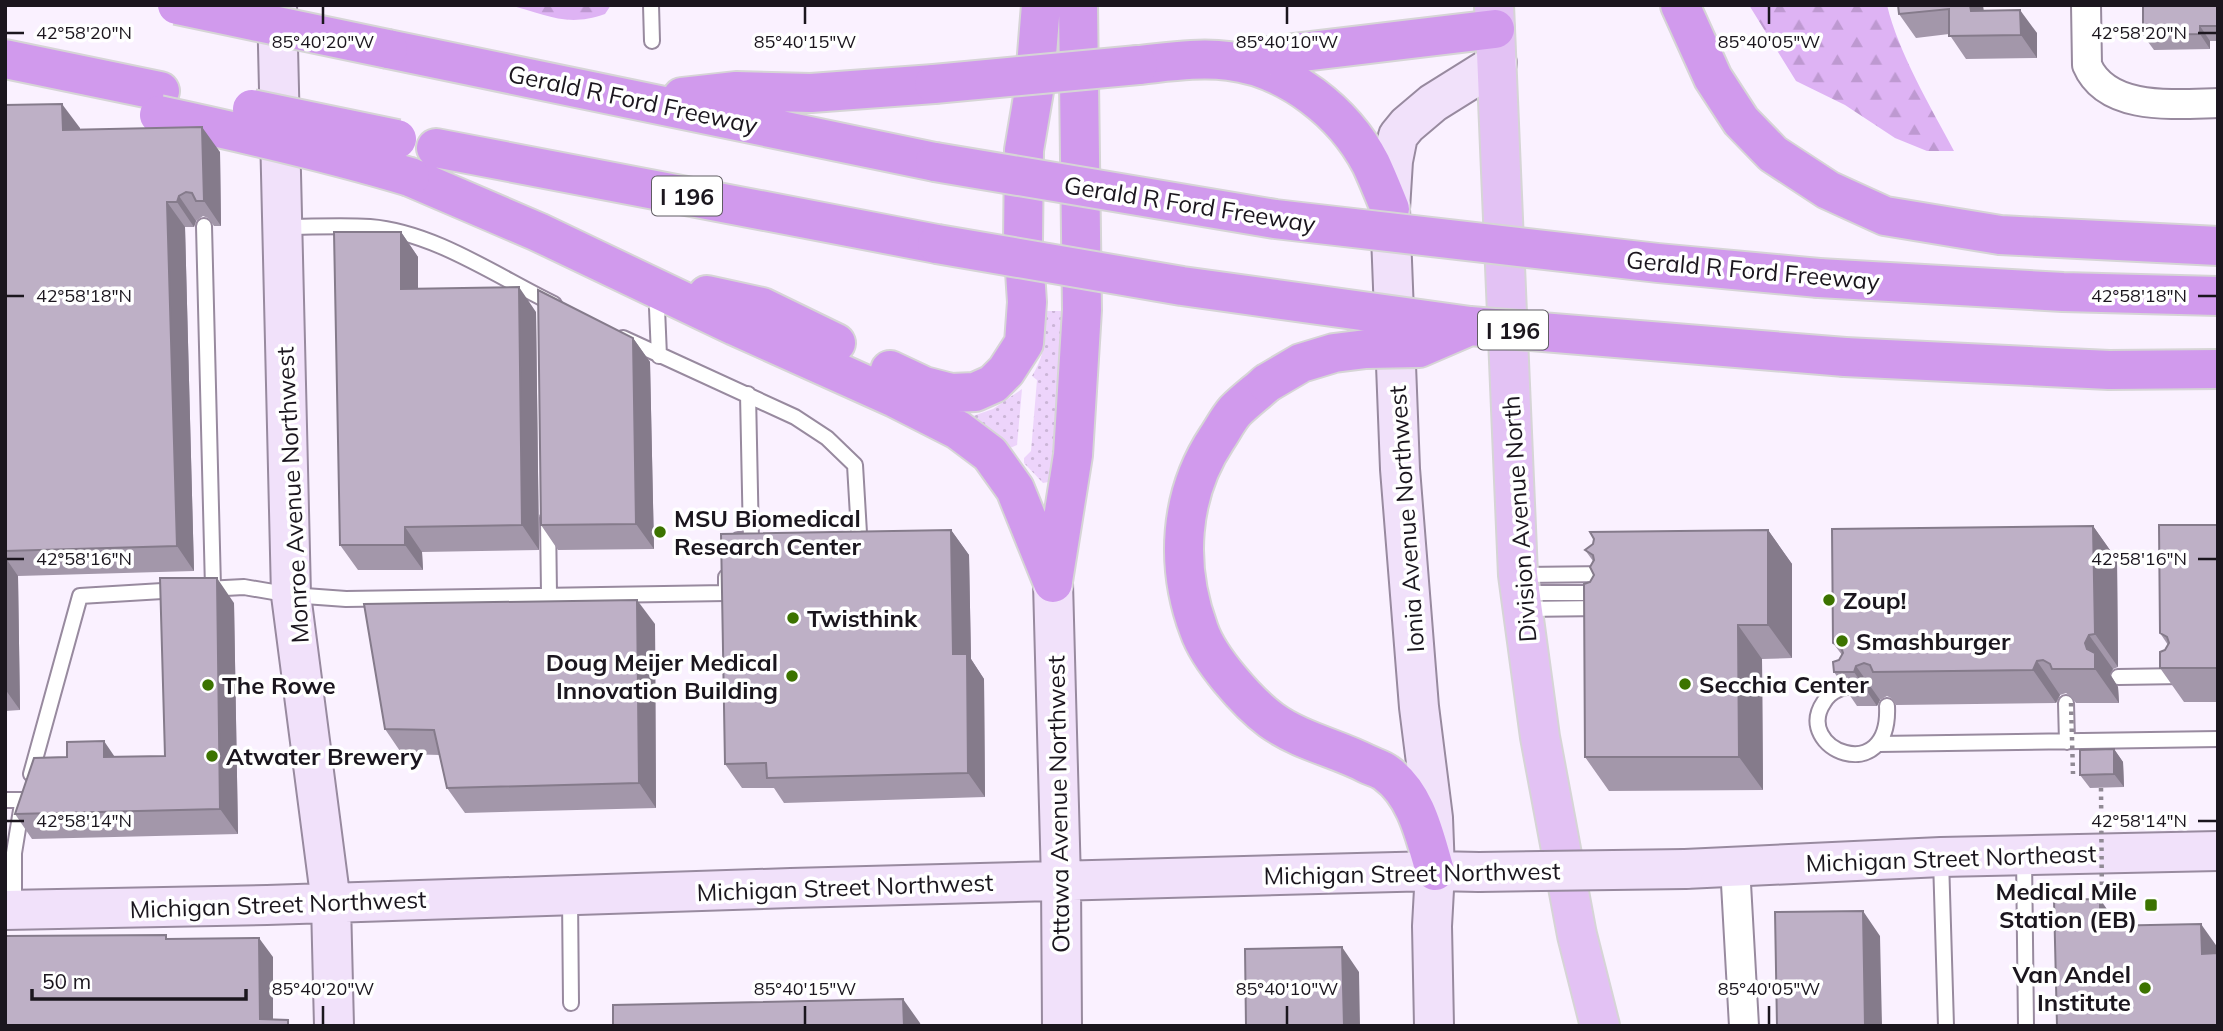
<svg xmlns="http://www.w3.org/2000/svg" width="2223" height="1031" font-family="Mulish,sans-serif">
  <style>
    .grass { fill: url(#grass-dots) }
    .forest { fill: url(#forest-firs) }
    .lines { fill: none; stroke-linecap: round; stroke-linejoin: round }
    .lane-casing { stroke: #988a9f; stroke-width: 18 }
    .street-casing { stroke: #988a9f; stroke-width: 32 }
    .secondary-casing { stroke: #988a9f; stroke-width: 42 }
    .primary-casing { stroke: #d6d5d6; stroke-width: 42 }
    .highway-casing { stroke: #d6d5d6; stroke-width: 42 }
    .lane { stroke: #fff; stroke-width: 14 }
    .street { stroke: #fff; stroke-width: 28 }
    .secondary { stroke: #f1e1fa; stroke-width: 38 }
    .primary { stroke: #e3c2f4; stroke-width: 38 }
    .highway { stroke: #d19aed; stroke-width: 38 }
    .secondary-bridge-casing { stroke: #988a9f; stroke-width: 42; stroke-linecap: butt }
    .highway-bridge-casing { stroke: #d6d5d6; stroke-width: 42; stroke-linecap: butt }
    .path-bridge { stroke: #908994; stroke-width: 4.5; stroke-dasharray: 3.5 5; stroke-linecap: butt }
    .secondary-bridge { stroke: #f1e1fa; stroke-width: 38 }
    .highway-bridge { stroke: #d19aed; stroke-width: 38 }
    .wall { fill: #a397aa }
    .shaded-wall { fill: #857b8b }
    .building { fill: #beb0c6; stroke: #857b8b; stroke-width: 2 }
    .ticks { fill: none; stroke: #1b161e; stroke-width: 2.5 }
    .poi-dot { fill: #3c7300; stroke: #fff; stroke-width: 2.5 }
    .labels { text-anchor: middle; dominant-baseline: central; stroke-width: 7; stroke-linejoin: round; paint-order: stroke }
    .shield { fill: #fff; stroke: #5f5c62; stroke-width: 2 }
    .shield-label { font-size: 23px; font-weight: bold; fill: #1b161e }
    .street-label { font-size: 24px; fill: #1b161e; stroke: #fff }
    .poi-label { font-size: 24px; font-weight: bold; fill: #1b161e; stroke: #fff; text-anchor: start }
    .ticks-label { font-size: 18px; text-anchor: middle; fill: #1b161e; stroke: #fff; stroke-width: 7; stroke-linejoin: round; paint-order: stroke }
  </style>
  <defs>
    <pattern id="grass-dots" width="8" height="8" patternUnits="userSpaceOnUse" patternTransform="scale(1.75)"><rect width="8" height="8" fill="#edd4fb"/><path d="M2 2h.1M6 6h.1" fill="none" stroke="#cbb5d7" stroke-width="1.8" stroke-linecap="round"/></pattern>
    <pattern id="forest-firs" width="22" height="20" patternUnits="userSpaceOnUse" patternTransform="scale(1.75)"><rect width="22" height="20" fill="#deb3f4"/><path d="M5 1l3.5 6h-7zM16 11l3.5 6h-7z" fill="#be99d1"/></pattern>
  </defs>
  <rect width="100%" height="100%" fill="#faf1ff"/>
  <path class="grass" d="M1045 311H1066L1057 451 1048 482 1043 483 1024 463V458L1031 451 1037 380 1032 376C1044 357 1048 334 1045 311Z
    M1022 389 1017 445 1010 448 970 417 993 409Z"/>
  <path class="forest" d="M509 5H611L605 14C566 28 546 14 509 5Z
    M1749 5H1887C1898 52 1931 108 1954 151H1927L1895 138 1845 105 1796 81Z"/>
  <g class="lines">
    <defs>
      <path id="lane" d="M651 5 652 41
        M204 226 213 588
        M283 227C312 227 342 225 370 227 434 232 498 277 554 304
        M657 308 659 356
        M623 338 795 417 827 438 855 465 859 533
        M548 518 549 594
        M738 540H751L748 394
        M1518 575 1608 574
        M206 589 244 587 291 595 346 599 726 593V577
        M1522 593H1603
        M1524 609 1602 608
        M2118 677 2183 676
        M1857 686C1844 686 1831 690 1824 702 1792 749 1891 789 1887 706
        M2066 703 2067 742
        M1879 744 2218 739
        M31 774 80 596 179 590
        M5 800H23
        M2024 856 2026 1026
        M1941 859 1946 1026
        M570 897 571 1003
        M14 909V853L22 804"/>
      <path id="street" d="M2086 5 2087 65C2107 112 2177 104 2218 103
        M1735 866 1744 1026"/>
      <path id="secondary" d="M277 5 291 595 331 903 334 1026
        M1053 583 1061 881 1062 1026
        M1685 869 1941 857 2218 851
        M5 910 267 905 791 888 1435 871 1479 872
        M1434 1026 1432 926 1435 871 1433 818 1419 707 1400 469 1390 209 1393 161 1398 136 1407 125 1433 103 1497 63"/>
      <path id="primary" d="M1494 5 1518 575 1540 737 1577 935 1600 1026"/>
      <path id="highway" d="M1680 5 1713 78 1741 121 1773 154 1828 190 1885 216 2000 235 2218 246
        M388 49 935 162
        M5 59 160 91
        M1244 59 1495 29
        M1138 65C1168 62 1199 57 1229 61 1288 68 1344 112 1371 164 1378 179 1384 194 1390 209
        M682 97 736 91 811 93 934 84
        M436 148 937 244
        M410 177 538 232 735 326 895 398 958 430 990 454 1015 489 1053 583
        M1819 278 2063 292 2218 296
        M707 295 762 307 836 343
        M1845 357 2109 370 2218 369
        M890 370 924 386 951 393 975 392 993 384 1006 371 1024 343 1027 302 1023 241 1024 150 1034 91 1041 5
        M1267 383C1257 392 1245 401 1235 411 1228 419 1223 429 1217 438 1179 495 1175 566 1199 630 1209 659 1247 702 1271 720 1300 741 1336 748 1367 764 1373 767 1381 769 1386 773 1417 795 1425 838 1435 871
        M1053 581 1073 455 1082 310 1078 5"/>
    </defs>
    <use href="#lane" class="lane-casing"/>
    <use href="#street" class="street-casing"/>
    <use href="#secondary" class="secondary-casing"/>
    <use href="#primary" class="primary-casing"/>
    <use href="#highway" class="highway-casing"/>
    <use href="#lane" class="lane"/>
    <use href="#street" class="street"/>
    <use href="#secondary" class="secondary"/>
    <use href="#primary" class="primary"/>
    <use href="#highway" class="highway"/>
    <defs>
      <path id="secondary-bridge" d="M1479 872 1685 869"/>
      <path id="highway-bridge" d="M177 5 388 49
        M934 84 1138 65
        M252 109 397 139
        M159 115C243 133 327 152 410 177
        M935 162 1275 219 1658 263 1819 278
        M937 244 1182 286 1470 326 1845 357
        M1267 383 1301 363 1334 353 1366 349 1419 348 1470 326"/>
    </defs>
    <use href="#secondary-bridge" class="secondary-bridge-casing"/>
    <use href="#highway-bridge" class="highway-bridge-casing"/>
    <path class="path-bridge" d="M2071 703 2073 774
      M2101 788 2102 906"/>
    <use href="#secondary-bridge" class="secondary-bridge"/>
    <use href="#highway-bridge" class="highway-bridge"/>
  </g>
  <path class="wall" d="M1898 5 1984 10 2037 33V58L1966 59 1949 34 1916 38 1899 14Z
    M2218 5V41H2210V49L2154 50 2143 35Z
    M5 105 80 128V130L220 152 221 226H214L208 218 203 216 196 221 194 227H185L194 571 18 576 20 710 5 711Z
    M401 232 418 257V289L536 312 539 550 422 552 423 570H358L340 545Z
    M633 338 650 362 654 549 558 550 541 525Z
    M2218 525V702H2184L2160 668 2168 645 2160 633Z
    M2093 526 2117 560 2118 667 2113 669 2110 674 2118 687 2119 703H2076L2070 696 2066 693 2060 695 2056 703 1896 705 1891 698 1887 696 1880 700 1877 706H1857L1834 672 1842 655 1833 643Z
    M951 530 969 555 971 659 984 679 985 797 784 803 774 788H742L725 764Z
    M1768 530 1792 564V658L1762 659 1763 790 1609 791 1585 757 1594 575 1593 561 1585 550Z
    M234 603 238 834 32 839 15 814 67 757 165 756Z
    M655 624 656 808 465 813 447 788 440 755 402 754 385 729Z
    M2114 749 2123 762 2124 787 2090 788 2080 775Z"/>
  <path class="shaded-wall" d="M1970 5H1983L1987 34 1971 11Z
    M2020 10 2037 33V58L2021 35Z
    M2200 26 2210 41V49L2200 34Z
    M62 104 80 128V155L63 130Z
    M202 127 220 152 221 226 204 201Z
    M179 196 196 221 194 227 177 202Z
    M167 202 185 227 194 571 177 546Z
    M401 232 418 257V314L401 289Z
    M519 287 536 312 539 550 522 525Z
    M633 338 650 362 654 549 636 524Z
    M2093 526 2117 560 2118 667 2095 634Z
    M405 527 422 552 423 570 405 545Z
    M951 530 969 555 971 659 984 679 985 797 968 773 953 654Z
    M1768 530 1792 564V658L1768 625Z
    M5 557 18 576 20 710 5 689Z
    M217 578 234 603 238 834 220 809Z
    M637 600 655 624 656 808 639 783Z
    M1738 625 1762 659 1763 790 1739 757Z
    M2089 635 2113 669 2110 674 2118 687 2119 703 2095 669 2085 643Z
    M2037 661 2060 695 2056 703 2033 670Z
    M1856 666 1880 700 1877 706 1854 672Z
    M104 741 121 766 104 757Z
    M2114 749 2123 762 2124 787 2114 774Z
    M2100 899 2117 924 2118 951 2100 926Z
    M1863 911 1880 936 1882 1026H1865Z
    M2201 924 2218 948V977L2202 954Z
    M259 938 273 957V1026L260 1019Z
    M1342 947 1359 972 1360 1026H1344Z
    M903 999 920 1023 921 1026H904Z"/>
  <path class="building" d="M1898 5H1970L1971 11 2020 10 2021 35 1949 36V9L1899 14Z
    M2143 5H2218V26H2200V34L2143 35Z
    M62 104 63 130 202 127 204 201H196L192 193 186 192 179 196 177 202H167L177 546 5 551V105Z
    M334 232H401V289L519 287 522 525 405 527V545H340Z
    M538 290 633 338 636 524 541 525Z
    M2159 525H2218V668H2160V652L2165 650 2169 643 2167 637 2160 633Z
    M2093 526 2095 634 2089 635 2085 643 2087 649 2095 653V669H2052L2050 664 2043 660 2037 661 2033 670 1873 672 1870 665 1864 663 1856 666 1854 672H1834L1833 662 1839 660 1843 653 1841 647 1833 643 1832 529Z
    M951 530 953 654H967L968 773 767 778 766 763 725 764 721 534Z
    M1768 530V625H1738L1739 757H1585L1584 584 1590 582 1594 575 1590 567 1594 560 1593 555 1585 550 1593 544 1594 539 1590 532Z
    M160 578H217L220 809 15 814 34 758 67 757V742L104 741V757L165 756Z
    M637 600 639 783 447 788 434 730 385 729 364 604Z
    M2114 749V774L2080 775V750Z
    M2100 899V926L2201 924 2202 954 2218 953V1026H2057L2054 900Z
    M1863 911 1865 1026H1777L1775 912Z
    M166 935V939L259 938 260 1019 288 1020V1026H5V936Z
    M1342 947 1344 1026H1246L1245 949Z
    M903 999 904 1026H613V1005Z"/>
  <path class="ticks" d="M323 7V24M805 7V24M1287 7V24M1769 7V24M7 33H24M2198 33H2216M7 296H24M2198 296H2216M7 559H24M2198 559H2216M7 821H24M2198 821H2216M323 1006V1024M805 1006V1024M1287 1006V1024M1769 1006V1024"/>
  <g class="poi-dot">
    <circle cx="660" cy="532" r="7"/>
    <circle cx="1829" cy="600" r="7"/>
    <circle cx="793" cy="618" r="7"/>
    <circle cx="1842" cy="641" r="7"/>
    <circle cx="792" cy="676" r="7"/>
    <circle cx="1685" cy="684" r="7"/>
    <circle cx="208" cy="685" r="7"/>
    <circle cx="212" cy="756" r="7"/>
    <rect x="2144" y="898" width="14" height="14" rx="3.5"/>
    <circle cx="2145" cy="988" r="7"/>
  </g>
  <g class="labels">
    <g class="shield">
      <rect x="652" y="176.5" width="70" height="39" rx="5"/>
      <rect x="1478" y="310.5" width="70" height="39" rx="5"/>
    </g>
    <g class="shield-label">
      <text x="687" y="196">I 196</text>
      <text x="1513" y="330">I 196</text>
    </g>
    <g class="street-label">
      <text transform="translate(633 99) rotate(12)">Gerald R Ford Freeway</text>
      <text transform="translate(1190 204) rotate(9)">Gerald R Ford Freeway</text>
      <text transform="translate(1753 270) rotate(5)">Gerald R Ford Freeway</text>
      <text transform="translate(292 495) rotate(-93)">Monroe Avenue Northwest</text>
      <text transform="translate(1406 519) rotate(-94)">Ionia Avenue Northwest</text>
      <text transform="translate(1519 519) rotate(-94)">Division Avenue North</text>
      <text transform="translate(1058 804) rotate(-91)">Ottawa Avenue Northwest</text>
      <text transform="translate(1951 858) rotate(-2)">Michigan Street Northeast</text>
      <text transform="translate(1412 873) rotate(-1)">Michigan Street Northwest</text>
      <text transform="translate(845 887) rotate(-2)">Michigan Street Northwest</text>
      <text transform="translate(278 904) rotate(-2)">Michigan Street Northwest</text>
    </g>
    <g class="poi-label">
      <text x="674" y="518">MSU Biomedical<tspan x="674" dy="28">Research Center</tspan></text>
      <text x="1843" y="600">Zoup!</text>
      <text x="807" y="618">Twisthink</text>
      <text x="1856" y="641">Smashburger</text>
      <text x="778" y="662" text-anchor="end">Doug Meijer Medical<tspan x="778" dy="28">Innovation Building</tspan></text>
      <text x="1699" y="684">Secchia Center</text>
      <text x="222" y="685">The Rowe</text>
      <text x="226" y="756">Atwater Brewery</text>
      <text x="2137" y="891" text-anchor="end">Medical Mile<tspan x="2137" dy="28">Station (EB)</tspan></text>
      <text x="2131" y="974" text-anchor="end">Van Andel<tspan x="2131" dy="28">Institute</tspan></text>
    </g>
  </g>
  <g class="ticks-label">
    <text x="84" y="39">42°58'20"N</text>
    <text x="2139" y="39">42°58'20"N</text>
    <text x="323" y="48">85°40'20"W</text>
    <text x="805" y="48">85°40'15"W</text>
    <text x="1287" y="48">85°40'10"W</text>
    <text x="1769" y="48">85°40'05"W</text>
    <text x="84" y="302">42°58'18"N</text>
    <text x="2139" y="302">42°58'18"N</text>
    <text x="84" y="565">42°58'16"N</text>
    <text x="2139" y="565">42°58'16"N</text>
    <text x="84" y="827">42°58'14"N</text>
    <text x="2139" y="827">42°58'14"N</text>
    <text x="323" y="995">85°40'20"W</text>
    <text x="805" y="995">85°40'15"W</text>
    <text x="1287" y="995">85°40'10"W</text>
    <text x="1769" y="995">85°40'05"W</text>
  </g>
  <rect width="2223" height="1031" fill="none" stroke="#1b161e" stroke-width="14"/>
  <path d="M32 989v10h214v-10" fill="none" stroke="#1b161e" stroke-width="3.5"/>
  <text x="42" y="989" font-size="21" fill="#1b161e" stroke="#ffffff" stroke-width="5" paint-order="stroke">50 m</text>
</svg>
